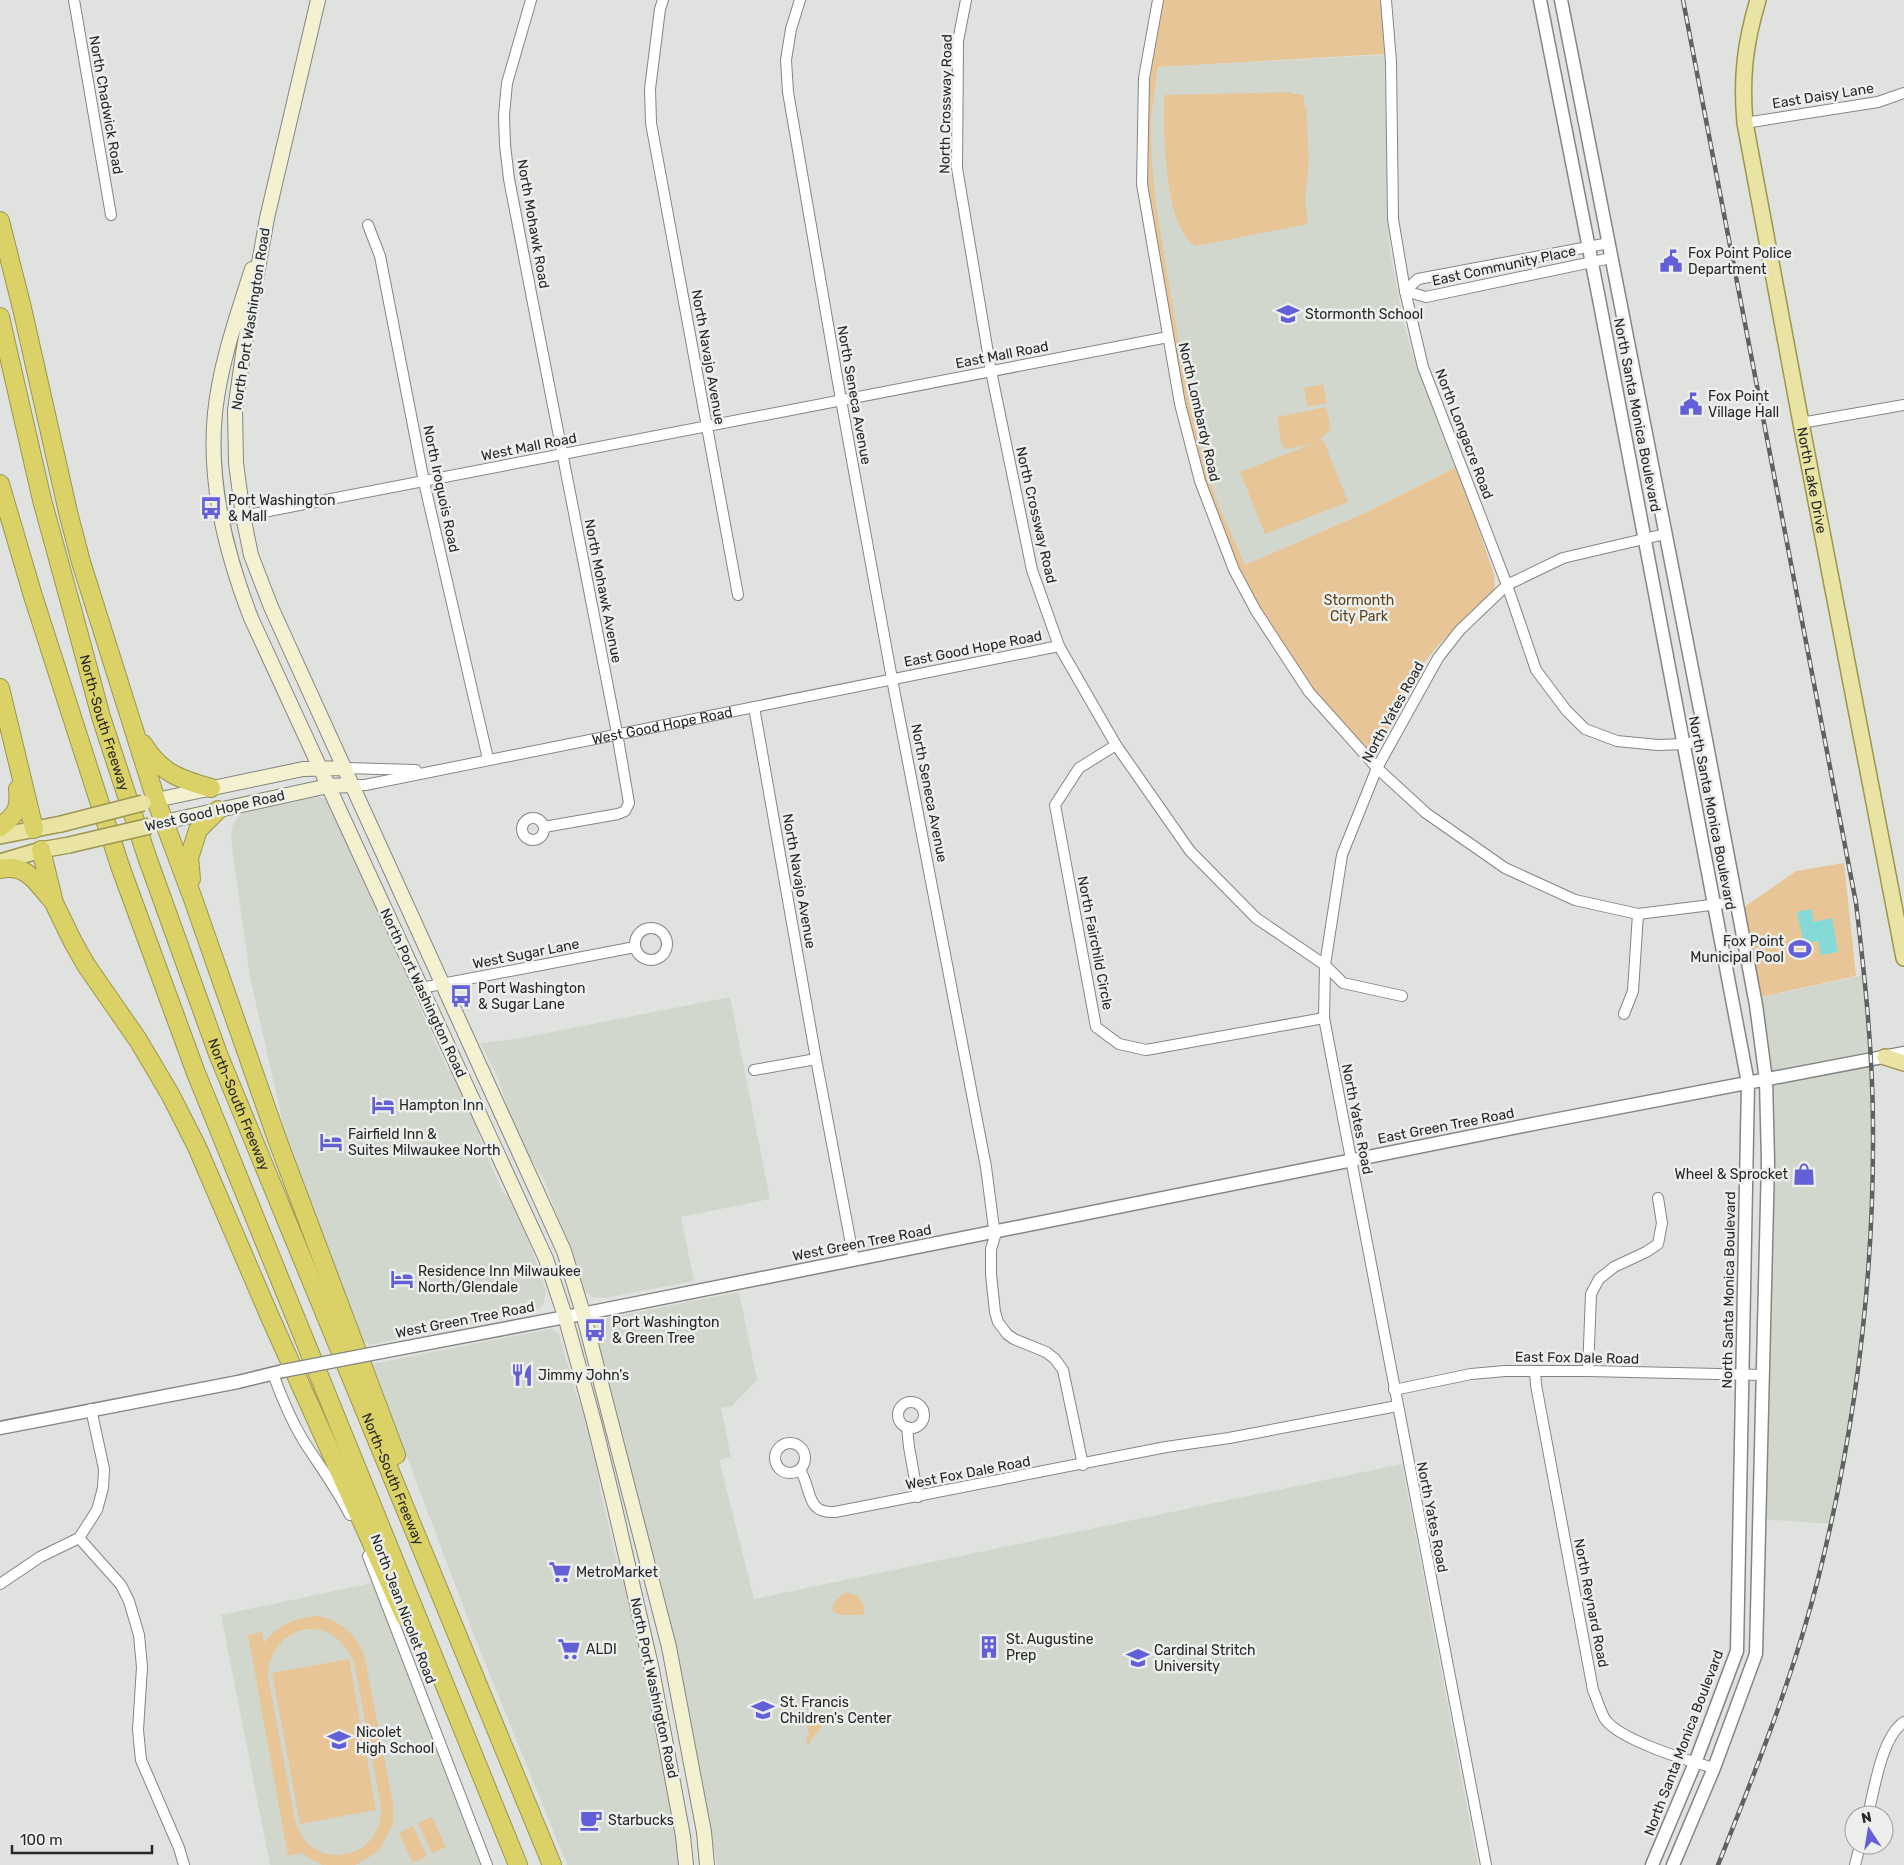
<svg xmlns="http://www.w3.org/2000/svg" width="1904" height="1865" font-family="Rubik,sans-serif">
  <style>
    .built { fill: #d2d7ce }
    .green { fill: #e7c597; fill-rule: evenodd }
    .water { fill: #85dad7 }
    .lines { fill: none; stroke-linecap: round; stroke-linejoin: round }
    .minor-casing { stroke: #858684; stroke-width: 12 }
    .tertiary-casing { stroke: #858684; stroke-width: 15 }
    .secondary-casing { stroke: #858684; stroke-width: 16 }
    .primary-casing { stroke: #9b9650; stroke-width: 18 }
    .motorway-casing { stroke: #9b9650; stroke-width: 20 }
    .minor { stroke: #fff; stroke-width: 10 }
    .tertiary { stroke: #fff; stroke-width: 12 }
    .secondary { stroke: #f4f1d1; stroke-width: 14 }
    .primary { stroke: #e9e3a4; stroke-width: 15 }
    .motorway { stroke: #dad167; stroke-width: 18 }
    .rail-casing { stroke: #5f615f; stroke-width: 4.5 }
    .rail { stroke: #edefec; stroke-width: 2.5; stroke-dasharray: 8; stroke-linecap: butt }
    .tertiary-bridge-casing { stroke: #858684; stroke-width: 15; stroke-linecap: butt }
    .primary-bridge-casing { stroke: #9b9650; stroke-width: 18; stroke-linecap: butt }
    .tertiary-bridge { stroke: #fff; stroke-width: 12 }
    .primary-bridge { stroke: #e9e3a4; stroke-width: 15 }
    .labels { text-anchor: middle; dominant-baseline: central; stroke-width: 5; stroke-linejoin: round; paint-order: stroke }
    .street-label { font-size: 14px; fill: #262726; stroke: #edefec }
    .poi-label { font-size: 14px; fill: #262726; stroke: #edefec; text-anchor: start }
    .park-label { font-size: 14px; fill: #5e431a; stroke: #edefec }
  </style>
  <rect width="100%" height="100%" fill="#e0e2df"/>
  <path class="built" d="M1385 53 1387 204 1390 252 1404 324 1413 354 1457 467 1367 512 1245 565 1216 499 1206 466 1192 415 1179 343 1156 204 1152 162 1151 118 1158 67 1381 55Z
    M317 796 327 799 390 934 418 1004 448 1070 453 1072 470 1108 483 1147 503 1193 510 1197 522 1221 546 1290 544 1304 534 1312 369 1345 367 1342H364L286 1137 250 977 232 848 231 834 233 825 237 818 245 811Z
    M1864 975 1871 1060 1873 1129 1868 1267 1865 1316 1857 1380 1841 1474 1830 1524 1759 1519 1768 1162 1754 999Z
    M730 997 770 1199 681 1217 694 1281 605 1298 592 1297 584 1291 544 1179 526 1151 513 1124 498 1078 480 1043 516 1039Z
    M739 1292 757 1380 732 1406 721 1408 731 1457 719 1460 754 1599 1402 1464 1478 1865H717L710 1827 593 1327 596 1321 601 1319Z
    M550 1329 554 1330 559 1334 576 1394 591 1431 601 1494 617 1561 625 1577 642 1650 676 1830 680 1865H567L474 1635 372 1364Z
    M372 1583 481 1865H270L221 1615Z"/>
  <path class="green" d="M1161 0H1383L1385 53 1384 54 1158 67 1151 118 1152 162 1156 204 1179 343 1192 415 1206 466 1216 499 1245 565 1367 512 1457 467 1494 574 1495 589 1489 596C1458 624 1428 652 1407 689 1398 704 1386 741 1376 751 1362 753 1331 710 1322 699 1269 634 1230 560 1204 480 1195 452 1190 422 1184 393 1177 359 1170 326 1165 292 1157 248 1146 203 1146 159 1146 133 1146 106 1149 81 1151 54 1157 27 1161 0Z
    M1291 92 1292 94H1301L1304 97V106H1306L1309 159 1305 201 1308 224 1196 246C1163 227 1164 130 1164 95Z
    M1323 384 1327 403 1308 407 1304 388Z
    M1326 407 1331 429 1317 442 1323 439 1348 502 1265 534 1240 472 1314 443 1288 449 1282 446 1277 417Z
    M1844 863 1856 976 1757 998 1740 910 1796 871Z
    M846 1592 858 1596 865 1608 863 1615H841L832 1611 835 1601Z
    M316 1616C341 1620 357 1634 365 1658L393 1803V1824L380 1849 373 1855 355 1865H322L301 1853 288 1856 248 1635 262 1632 264 1643C278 1625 294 1618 316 1616ZM306 1629C329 1628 345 1641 354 1662L381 1807C381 1816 380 1825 375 1833 363 1856 331 1862 311 1846 302 1840 299 1830 295 1820L268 1676C269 1653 282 1634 306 1629Z
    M349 1659 376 1810 300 1824 272 1673Z
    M818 1712 825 1714 826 1722 810 1741V1744L807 1745 806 1739 809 1735 805 1715Z
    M432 1817 446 1847 432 1853 418 1823Z
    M413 1826 427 1856 413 1863 399 1833Z"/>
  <path class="water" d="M1811 909 1814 922 1832 918 1838 952 1821 955 1818 941 1804 944 1797 912Z"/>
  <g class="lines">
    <defs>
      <g id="minor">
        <path d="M74 0 111 215"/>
        <path d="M531 0 507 83 504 115 505 145 509 179 531 293 617 733 629 803 625 811 618 814 544 827"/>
        <path d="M663 0 660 9 650 89 651 123 738 595"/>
        <path d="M800 0 791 29 786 60 788 92 841 400 892 679 986 1167 995 1236 991 1249V1274L995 1312 998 1322 1007 1334 1014 1339 1046 1352 1055 1359 1063 1370 1083 1465"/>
        <path d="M966 0 958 41 957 168 991 371 1032 570 1059 646 1116 745 1190 851 1256 918 1325 965 1343 983 1402 996"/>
        <path d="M1158 0 1144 78 1142 184 1180 404 1200 481 1234 570 1256 611 1309 692 1377 768 1426 813 1505 868 1575 900 1638 914 1735 902"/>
        <path d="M1386 0 1391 62 1393 219 1405 291 1423 367 1507 585 1536 670 1566 710 1585 729 1617 741 1658 745 1684 744 1706 740"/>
        <path d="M1745 123 1878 102 1904 93"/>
        <path d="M368 225 380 256 424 482 488 759"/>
        <path d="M1405 291 1426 297 1611 258"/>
        <path d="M1405 291 1418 279 1609 243"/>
        <path d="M1801 423 1904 405"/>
        <path d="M222 520 1168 337"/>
        <path d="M754 707 816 1059 854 1260"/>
        <path d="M1116 745 1079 768 1055 805 1096 1027 1119 1044 1146 1050 1324 1018"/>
        <path d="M345 768 416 770"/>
        <path id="s1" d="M352 785H365L1059 646"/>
        <circle cx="533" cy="829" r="11"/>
        <circle cx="651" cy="944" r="16"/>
        <path d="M421 988 635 947"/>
        <path d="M1624 1014 1633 991 1638 914"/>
        <path d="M754 1070 816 1059"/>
        <path d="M1535 1371 1536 1385 1593 1690C1597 1699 1600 1711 1605 1719 1619 1740 1689 1761 1714 1768"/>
        <path d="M1588 1371 1591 1294 1599 1279 1614 1267 1646 1252 1658 1244 1662 1223 1658 1198"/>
        <path d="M273 1374C281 1396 291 1420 303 1440 319 1465 337 1489 350 1515"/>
        <path d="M1394 1390 1471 1374 1505 1371H1588L1762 1375"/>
        <circle cx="911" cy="1415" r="13"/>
        <path d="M907 1427 909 1447 918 1497"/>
        <circle cx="790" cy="1458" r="15"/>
        <path d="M800 1470C812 1488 805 1514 835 1512L1166 1447 1229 1438 1397 1406"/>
        <path d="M79 1538 121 1585 129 1601 139 1635 142 1667 138 1730 141 1760 179 1848 184 1865"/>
        <path d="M368 1556 487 1865"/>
        <path d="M0 1584 40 1557 79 1538 97 1510 103 1488 104 1469 91 1409"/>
        <path d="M1868 1815C1874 1790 1882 1736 1904 1722"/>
        <path d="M1486 1865 1324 1018 1325 965 1342 855 1377 768 1438 658 1460 630 1507 585 1563 558 1665 534"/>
        <path d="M1855 1865 1860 1845"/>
      </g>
      <path id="tertiary" d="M1540 0 1600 304 1748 1083 1737 1651 1695 1763 1652 1865
        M1561 0 1706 740 1756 1005 1766 1080 1768 1162 1756 1654 1714 1768 1673 1865
        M371 1354 592 1312 1538 1123 1904 1053
        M0 1428 238 1382 283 1371"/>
      <path id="secondary" d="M318 0 267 218 243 354 235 410 236 463 243 516 251 555 271 607 564 1251 583 1313 669 1647 704 1832 707 1865
        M252 269C237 316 220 364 215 413 208 483 226 553 251 618L546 1259 565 1316 594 1422 614 1504 652 1670 683 1836 686 1865
        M156 800 303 769 345 768
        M164 822 328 786 352 785"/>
      <g id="primary">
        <path id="s2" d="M1758 0C1745 43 1741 78 1745 123L1801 423 1904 958"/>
        <path d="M0 836 61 824"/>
        <path d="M0 862 41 850 69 845"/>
        <path d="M1885 1057 1904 1063"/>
      </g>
      <g id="motorway">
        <path d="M0 221 22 308 68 512 81 562 156 800 193 899 277 1139 396 1455"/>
        <path id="s3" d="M0 317 42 500 76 624 101 717 147 857 218 1054 552 1865"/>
        <path d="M0 484 33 596 120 866 196 1073 518 1865"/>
        <path d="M0 688 34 829"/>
        <path d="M143 744C161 773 179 779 211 788"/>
        <path d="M0 827C16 815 20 809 18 789"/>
        <path d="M41 850 54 903 73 942 86 965 138 1040 170 1094 197 1147 270 1317 405 1617"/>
        <path d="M0 869C26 863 36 882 51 899"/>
        <path d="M191 879 189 858 198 830 218 810"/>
      </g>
    </defs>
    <use href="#minor" class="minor-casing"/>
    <use href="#tertiary" class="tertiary-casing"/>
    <use href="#secondary" class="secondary-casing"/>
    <use href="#primary" class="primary-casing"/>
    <use href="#motorway" class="motorway-casing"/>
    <use href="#minor" class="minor"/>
    <use href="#tertiary" class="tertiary"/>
    <use href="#secondary" class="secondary"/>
    <use href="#primary" class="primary"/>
    <use href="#motorway" class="motorway"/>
    <defs>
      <path id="rail" d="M1683 0 1856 903C1865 978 1873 1054 1873 1129 1874 1280 1855 1430 1819 1575 1794 1675 1756 1770 1718 1865"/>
    </defs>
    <use href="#rail" class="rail-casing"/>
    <use href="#rail" class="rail"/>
    <defs>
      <path id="tertiary-bridge" d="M283 1371 371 1354"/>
      <path id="primary-bridge" d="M61 824 143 803
        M69 845 150 826"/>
    </defs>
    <use href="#tertiary-bridge" class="tertiary-bridge-casing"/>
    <use href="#primary-bridge" class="primary-bridge-casing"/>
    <use href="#tertiary-bridge" class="tertiary-bridge"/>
    <use href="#primary-bridge" class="primary-bridge"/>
  </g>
  <defs>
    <symbol id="civic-bare" viewBox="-9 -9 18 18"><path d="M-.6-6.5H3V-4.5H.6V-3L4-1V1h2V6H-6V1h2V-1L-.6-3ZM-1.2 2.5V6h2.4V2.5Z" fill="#625fd7" stroke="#edefec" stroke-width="2.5" paint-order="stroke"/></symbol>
    <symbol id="school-bare" viewBox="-9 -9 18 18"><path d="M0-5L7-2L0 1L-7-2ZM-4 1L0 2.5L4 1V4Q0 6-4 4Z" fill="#625fd7" stroke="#edefec" stroke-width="2.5" paint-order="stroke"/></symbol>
    <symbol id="bus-bare" viewBox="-9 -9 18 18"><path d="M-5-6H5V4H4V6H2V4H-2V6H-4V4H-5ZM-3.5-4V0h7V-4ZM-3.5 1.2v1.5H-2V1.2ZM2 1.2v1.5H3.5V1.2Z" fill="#625fd7" stroke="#edefec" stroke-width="2.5" paint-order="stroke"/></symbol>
    <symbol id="stadium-bare" viewBox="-9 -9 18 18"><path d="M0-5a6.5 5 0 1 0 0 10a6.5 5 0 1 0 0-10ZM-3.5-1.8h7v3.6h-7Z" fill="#625fd7" stroke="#edefec" stroke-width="2.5" paint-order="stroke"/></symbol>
    <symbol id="hotel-bare" viewBox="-9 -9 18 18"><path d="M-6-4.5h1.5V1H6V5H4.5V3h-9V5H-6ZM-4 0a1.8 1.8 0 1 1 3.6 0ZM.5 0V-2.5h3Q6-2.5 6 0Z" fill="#625fd7" stroke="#edefec" stroke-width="2.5" paint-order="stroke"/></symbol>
    <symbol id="shop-bare" viewBox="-9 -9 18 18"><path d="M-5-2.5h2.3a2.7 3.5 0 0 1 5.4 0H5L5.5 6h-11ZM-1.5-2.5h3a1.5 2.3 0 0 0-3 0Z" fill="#625fd7" stroke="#edefec" stroke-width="2.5" paint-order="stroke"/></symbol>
    <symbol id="restaurant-bare" viewBox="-9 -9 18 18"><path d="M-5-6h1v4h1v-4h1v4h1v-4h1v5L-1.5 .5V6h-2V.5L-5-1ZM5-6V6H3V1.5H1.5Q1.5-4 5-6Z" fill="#625fd7" stroke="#edefec" stroke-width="2.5" paint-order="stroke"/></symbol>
    <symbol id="supermarket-bare" viewBox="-9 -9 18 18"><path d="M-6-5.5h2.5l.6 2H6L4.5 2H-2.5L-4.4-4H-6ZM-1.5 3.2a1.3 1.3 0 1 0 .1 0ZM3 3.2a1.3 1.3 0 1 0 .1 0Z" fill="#625fd7" stroke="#edefec" stroke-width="2.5" paint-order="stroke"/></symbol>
    <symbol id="building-bare" viewBox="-9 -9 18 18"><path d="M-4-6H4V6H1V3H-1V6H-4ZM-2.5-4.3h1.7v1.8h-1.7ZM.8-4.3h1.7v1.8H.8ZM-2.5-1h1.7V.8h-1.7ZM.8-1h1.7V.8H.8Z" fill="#625fd7" stroke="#edefec" stroke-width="2.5" paint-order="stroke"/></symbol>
    <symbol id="cafe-bare" viewBox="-9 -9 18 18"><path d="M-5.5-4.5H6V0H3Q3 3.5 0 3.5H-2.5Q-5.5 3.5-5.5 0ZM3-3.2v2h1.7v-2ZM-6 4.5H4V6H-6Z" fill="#625fd7" stroke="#edefec" stroke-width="2.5" paint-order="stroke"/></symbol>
  </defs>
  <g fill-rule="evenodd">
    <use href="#civic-bare" x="1655" y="245" width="32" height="32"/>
    <use href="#school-bare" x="1272" y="298" width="32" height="32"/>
    <use href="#civic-bare" x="1675" y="388" width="32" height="32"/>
    <use href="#bus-bare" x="195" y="492" width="32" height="32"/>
    <use href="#stadium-bare" x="1784" y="933" width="32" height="32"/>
    <use href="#bus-bare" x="445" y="980" width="32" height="32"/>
    <use href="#hotel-bare" x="367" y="1089" width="32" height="32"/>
    <use href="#hotel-bare" x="315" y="1126" width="32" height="32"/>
    <use href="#shop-bare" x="1788" y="1158" width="32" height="32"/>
    <use href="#hotel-bare" x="386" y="1263" width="32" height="32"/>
    <use href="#bus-bare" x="579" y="1314" width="32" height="32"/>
    <use href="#restaurant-bare" x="506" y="1359" width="32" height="32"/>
    <use href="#supermarket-bare" x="544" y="1556" width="32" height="32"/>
    <use href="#building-bare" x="973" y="1631" width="32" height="32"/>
    <use href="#supermarket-bare" x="553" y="1633" width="32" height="32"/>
    <use href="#school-bare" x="1122" y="1642" width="32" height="32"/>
    <use href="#school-bare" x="747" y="1694" width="32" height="32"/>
    <use href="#school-bare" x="323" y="1724" width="32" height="32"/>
    <use href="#cafe-bare" x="575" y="1804" width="32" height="32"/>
  </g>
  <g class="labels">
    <g class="street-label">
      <text transform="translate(1823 96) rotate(-9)">East Daisy Lane</text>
      <text transform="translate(946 104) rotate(-89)">North Crossway Road</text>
      <text transform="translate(106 105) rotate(80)">North Chadwick Road</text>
      <text transform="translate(533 224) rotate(80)">North Mohawk Road</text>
      <text transform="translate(1504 266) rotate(-12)">East Community Place</text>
      <text transform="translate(251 319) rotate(-81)">North Port Washington Road</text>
      <text transform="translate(1002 355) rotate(-11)">East Mall Road</text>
      <text transform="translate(708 357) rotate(80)">North Navajo Avenue</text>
      <text transform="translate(854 395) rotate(80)">North Seneca Avenue</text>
      <text transform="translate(1199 412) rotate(77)">North Lombardy Road</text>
      <text transform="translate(1637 415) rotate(79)">North Santa Monica Boulevard</text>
      <text transform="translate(1464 434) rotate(69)">North Longacre Road</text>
      <text transform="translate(529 447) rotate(-11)">West Mall Road</text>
      <text stroke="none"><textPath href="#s2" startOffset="488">North Lake Drive</textPath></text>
      <text transform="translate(441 489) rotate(78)">North Iroquois Road</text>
      <text transform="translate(1036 515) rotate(77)">North Crossway Road</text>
      <text transform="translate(603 591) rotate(79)">North Mohawk Avenue</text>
      <text transform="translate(973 649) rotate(-11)">East Good Hope Road</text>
      <text transform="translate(1393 712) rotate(-61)">North Yates Road</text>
      <text stroke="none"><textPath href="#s3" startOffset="419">North-South Freeway</textPath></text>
      <text stroke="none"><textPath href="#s1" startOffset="316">West Good Hope Road</textPath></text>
      <text transform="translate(929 793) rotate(79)">North Seneca Avenue</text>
      <text transform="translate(215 811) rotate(-13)">West Good Hope Road</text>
      <text transform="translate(1712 813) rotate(79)">North Santa Monica Boulevard</text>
      <text transform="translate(799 881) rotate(80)">North Navajo Avenue</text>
      <text transform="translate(1095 943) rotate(79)">North Fairchild Circle</text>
      <text transform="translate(526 954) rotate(-11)">West Sugar Lane</text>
      <text transform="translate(423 993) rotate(65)">North Port Washington Road</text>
      <text stroke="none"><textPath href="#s3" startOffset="824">North-South Freeway</textPath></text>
      <text transform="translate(1357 1119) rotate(79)">North Yates Road</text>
      <text transform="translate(1446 1126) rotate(-11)">East Green Tree Road</text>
      <text transform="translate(862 1243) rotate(-11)">West Green Tree Road</text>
      <text transform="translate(1729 1290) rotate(-89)">North Santa Monica Boulevard</text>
      <text transform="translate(465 1320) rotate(-11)">West Green Tree Road</text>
      <text transform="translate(1577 1358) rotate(1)">East Fox Dale Road</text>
      <text transform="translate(968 1473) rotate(-11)">West Fox Dale Road</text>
      <text stroke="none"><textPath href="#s3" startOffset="1229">North-South Freeway</textPath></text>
      <text transform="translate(1432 1517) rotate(79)">North Yates Road</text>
      <text transform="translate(1591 1603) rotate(79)">North Reynard Road</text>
      <text transform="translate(403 1609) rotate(69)">North Jean Nicolet Road</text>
      <text transform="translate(654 1688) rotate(78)">North Port Washington Road</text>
      <text transform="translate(1684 1743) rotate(-69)">North Santa Monica Boulevard</text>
    </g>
    <g class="poi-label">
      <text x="1688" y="253">Fox Point Police<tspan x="1688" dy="16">Department</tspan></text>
      <text x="1305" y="314">Stormonth School</text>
      <text x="1708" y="396">Fox Point<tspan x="1708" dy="16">Village Hall</tspan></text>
      <text x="228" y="500">Port Washington<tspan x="228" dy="16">&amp; Mall</tspan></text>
      <text x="1784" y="941" text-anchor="end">Fox Point<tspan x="1784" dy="16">Municipal Pool</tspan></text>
      <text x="478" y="988">Port Washington<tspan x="478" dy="16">&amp; Sugar Lane</tspan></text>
      <text x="399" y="1105">Hampton Inn</text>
      <text x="348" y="1134">Fairfield Inn &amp;<tspan x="348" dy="16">Suites Milwaukee North</tspan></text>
      <text x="1788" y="1174" text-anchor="end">Wheel &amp; Sprocket</text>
      <text x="418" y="1271">Residence Inn Milwaukee<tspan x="418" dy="16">North/Glendale</tspan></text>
      <text x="612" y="1322">Port Washington<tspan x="612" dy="16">&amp; Green Tree</tspan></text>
      <text x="538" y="1375">Jimmy John's</text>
      <text x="576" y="1572">MetroMarket</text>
      <text x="1006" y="1639">St. Augustine<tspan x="1006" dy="16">Prep</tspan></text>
      <text x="586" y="1649">ALDI</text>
      <text x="1154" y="1650">Cardinal Stritch<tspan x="1154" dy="16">University</tspan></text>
      <text x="780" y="1702">St. Francis<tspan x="780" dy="16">Children's Center</tspan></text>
      <text x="356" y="1732">Nicolet<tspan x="356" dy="16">High School</tspan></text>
      <text x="608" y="1820">Starbucks</text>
    </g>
    <g class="park-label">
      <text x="1359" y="600">Stormonth<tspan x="1359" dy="16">City Park</tspan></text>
    </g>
  </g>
  <g transform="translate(1869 1830) rotate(348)"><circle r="24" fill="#edefec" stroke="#9d9f9d"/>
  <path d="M0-4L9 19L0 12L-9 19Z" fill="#625fd7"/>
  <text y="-8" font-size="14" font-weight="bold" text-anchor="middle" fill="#262726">N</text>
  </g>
  <path d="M12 1845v8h140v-8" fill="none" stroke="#262726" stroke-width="2.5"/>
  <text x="20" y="1845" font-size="15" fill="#262726" stroke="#edefec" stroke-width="4" paint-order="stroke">100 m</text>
</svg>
